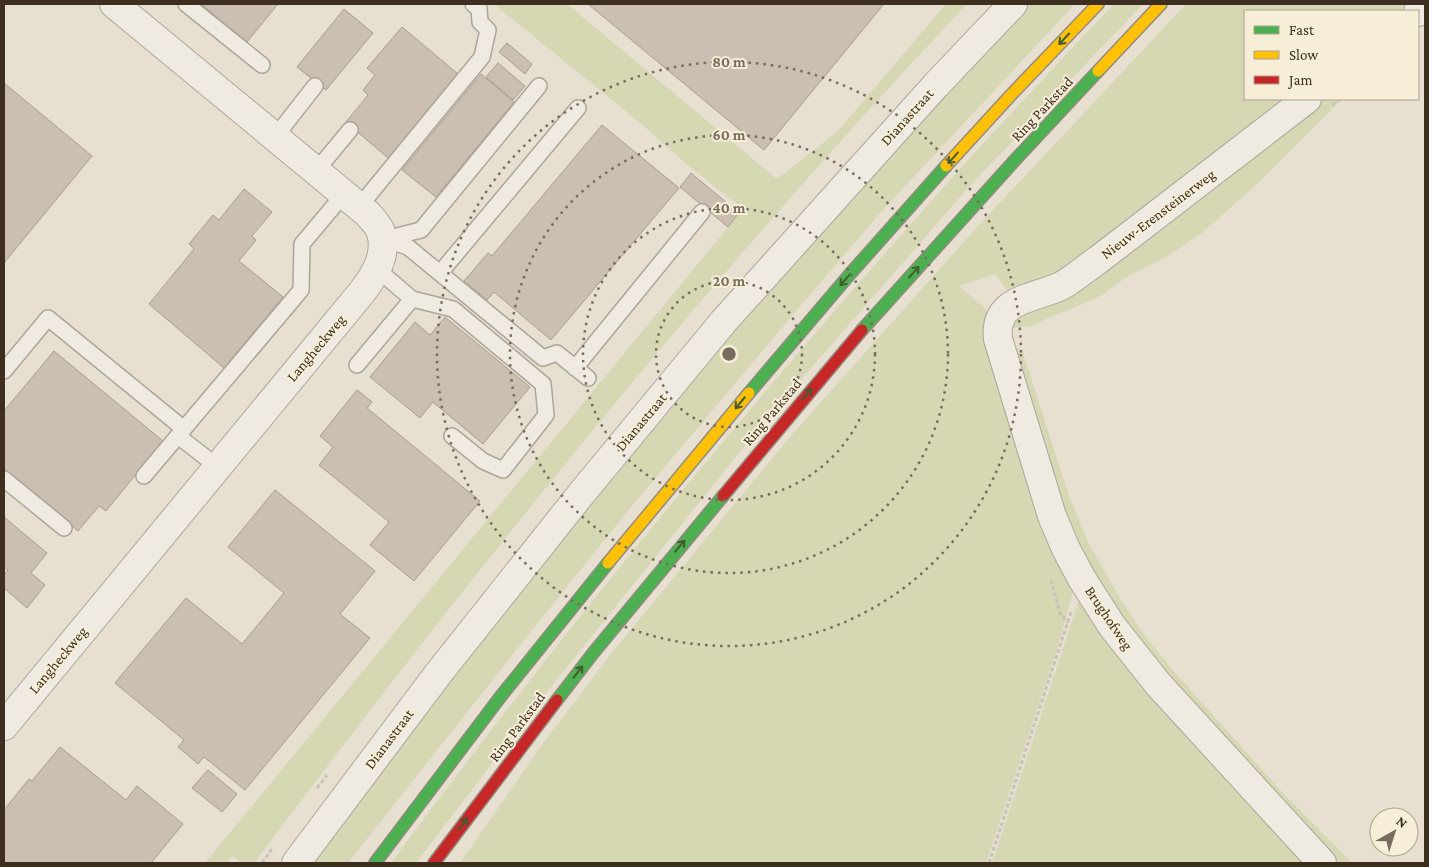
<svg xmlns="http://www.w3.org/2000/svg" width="1429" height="867" font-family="'Crimson Pro',serif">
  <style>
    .green { fill: #d6d7b3 }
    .building { fill: #cbbfb2; stroke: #a89c90 }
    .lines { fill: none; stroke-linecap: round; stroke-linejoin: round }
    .lane-casing { stroke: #ada599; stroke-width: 18 }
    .street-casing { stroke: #ada599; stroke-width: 30 }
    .fast-casing { stroke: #928b80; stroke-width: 14 }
    .slow-casing { stroke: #928b80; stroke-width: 14 }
    .jam-casing { stroke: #928b80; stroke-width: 14 }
    .path { stroke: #c8c2b9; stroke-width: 3; stroke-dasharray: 4 2.5; stroke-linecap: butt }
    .lane { stroke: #efebe3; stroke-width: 15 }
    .street { stroke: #efebe3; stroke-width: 28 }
    .fast { stroke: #4caf50; stroke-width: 11 }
    .slow { stroke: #ffc107; stroke-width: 11 }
    .jam { stroke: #c62828; stroke-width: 11 }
    .oneway { stroke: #425b31 }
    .ring { fill: none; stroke: #786c5e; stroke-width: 2.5; stroke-dasharray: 2.5 5 }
    .labels { text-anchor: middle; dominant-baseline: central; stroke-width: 4; stroke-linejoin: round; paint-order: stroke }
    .street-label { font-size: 15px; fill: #3d2e20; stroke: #f7eed8 }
    .centre { fill: #786c5e; stroke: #f7eed8; stroke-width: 2.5 }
    .ring-label { font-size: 15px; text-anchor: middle; font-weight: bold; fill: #786c5e; stroke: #f7eed8; stroke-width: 4; stroke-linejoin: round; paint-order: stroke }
  </style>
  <rect width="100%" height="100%" fill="#e7e0d1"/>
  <path class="green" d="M494 4H567L777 179 837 132 946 4H967C711 275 478 565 254 863H241L232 856 227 863H205L743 209 690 167 639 122Z
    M1028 4H1075L882 211 797 310 631 507 521 644 348 863H309L394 749 588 505 716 350 950 88Z
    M1114 4H1143L968 188 759 428 542 698 416 863H391C563 630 748 406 941 190 997 127 1056 66 1114 4Z
    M1186 4H1417L1407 11H1245V99H1294L1057 279 1008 293 996 274 959 286 983 306 986 310 1075 585 1058 646 986 863H460L541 746 614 650 788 439 978 226Z
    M1316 99H1342L1258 183 1202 233 1166 257 1128 276 1102 295 1073 308 1050 317 1035 325 1009 329 1012 321Z
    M1008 342 1022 350 1069 496 1089 544 1121 600 1142 632 1171 668 1281 791 1352 863H1334L1157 669 1080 558Z
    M1081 594 1310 863H992Z"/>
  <path class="building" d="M201 4H278L247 42Z
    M588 4H884L764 150Z
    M344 9 373 33 326 90 297 67Z
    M402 27 458 74 388 158 346 122 368 95 363 90 375 75 367 68Z
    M507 43 532 64 525 74 499 52Z
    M498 63 525 86 513 100 486 77Z
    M481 74 514 102 436 197 402 170Z
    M4 83 92 156 4 263Z
    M602 125 679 188 551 340 494 292 487 300 464 281 488 253 492 256Z
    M691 173 739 213 728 227 680 187Z
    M244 189 272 212 252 236 256 240 239 261 283 297 224 368 149 304 194 249 189 244 213 215 219 220Z
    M445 317 530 387 483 444 433 402 420 418 370 377 415 322 430 335Z
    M54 351 163 441 106 511 99 506 78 531 4 469V411Z
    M357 390 372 402 367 408 480 501 414 581 370 545 389 522 319 465 333 447 320 436Z
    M275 490 375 571 340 614 370 638 245 790 204 757 198 764 178 747 184 740 115 683 186 598 242 644 284 593 228 547Z
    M4 517 47 553 31 573 45 585 27 608 4 588V575L8 570 4 567Z
    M60 747 126 800 137 786 183 824 151 863H4V810L29 779 32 781Z
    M208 770 237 794 222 812 192 788Z"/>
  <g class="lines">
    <defs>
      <path id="lane" d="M186 4 262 65
        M275 137 315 86
        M316 171 350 130
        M359 207 482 57 488 30 480 22 479 9 473 4
        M383 239 408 247 543 358 557 353 588 378
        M385 239 421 230 539 86
        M377 269 412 299 453 309 543 384 546 415 503 470 483 461 452 436
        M440 273 578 108
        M357 365 412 299
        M575 368 702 212
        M4 371 48 318 184 429
        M178 436 218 467
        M144 476 301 290 302 244 344 194
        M4 479 64 528"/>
      <path id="street" d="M1418 12 1425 6
        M1307 99 1098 260C1086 268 1075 278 1063 285 1036 299 993 297 998 339L1052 516 1066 549 1082 579 1112 626 1158 684 1322 863
        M4 726 362 292C375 275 389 253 380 230 378 225 372 219 368 214L114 4
        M296 863 438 674 581 494 724 321 936 85 1013 4"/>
      <path id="fast" d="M862 330 1015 160 1098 71
        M749 393 850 274 946 166
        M557 700 594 652 723 496
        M375 863 501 696 608 563"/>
      <path id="slow" d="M1098 71 1161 4
        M946 166 1010 96 1098 4
        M608 563 749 393"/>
      <path id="jam" d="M723 496 862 330
        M434 863 557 700"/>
    </defs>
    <use href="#lane" class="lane-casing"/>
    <use href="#street" class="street-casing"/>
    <use href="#fast" class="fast-casing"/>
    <use href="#slow" class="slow-casing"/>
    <use href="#jam" class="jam-casing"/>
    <path class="path" d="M1332 105 1340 99
      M1051 580 1060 613 1068 623
      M317 788 327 775
      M262 863 272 849
      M989 863 1071 612"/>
    <use href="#lane" class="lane"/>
    <use href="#street" class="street"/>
    <use href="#fast" class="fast"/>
    <use href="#slow" class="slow"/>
    <use href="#jam" class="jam"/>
  </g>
  <defs><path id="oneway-shaft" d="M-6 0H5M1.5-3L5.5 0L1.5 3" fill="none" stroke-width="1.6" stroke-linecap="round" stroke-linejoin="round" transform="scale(1.25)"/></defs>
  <g class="oneway">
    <use href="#oneway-shaft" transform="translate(1064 39) rotate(133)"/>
    <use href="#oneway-shaft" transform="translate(953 158) rotate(132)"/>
    <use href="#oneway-shaft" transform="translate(914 272) rotate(-48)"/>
    <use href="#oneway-shaft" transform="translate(845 280) rotate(131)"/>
    <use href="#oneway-shaft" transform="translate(807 394) rotate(-50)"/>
    <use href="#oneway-shaft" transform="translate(740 403) rotate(130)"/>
    <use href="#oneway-shaft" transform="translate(680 546) rotate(-50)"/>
    <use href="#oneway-shaft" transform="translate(578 672) rotate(-52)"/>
    <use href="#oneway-shaft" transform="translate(463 824) rotate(-53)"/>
  </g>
  <g class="ring">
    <circle cx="729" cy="354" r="73"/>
    <circle cx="729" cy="354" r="146"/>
    <circle cx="729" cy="354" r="219"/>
    <circle cx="729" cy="354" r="292"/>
  </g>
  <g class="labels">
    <g class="street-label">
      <text transform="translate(1042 109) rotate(-47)">Ring Parkstad</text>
      <text transform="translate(907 117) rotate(-48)">Dianastraat</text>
      <text transform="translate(1158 214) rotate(-37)">Nieuw-Erensteinerweg</text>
      <text transform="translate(316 348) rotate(-50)">Langheckweg</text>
      <text transform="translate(772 412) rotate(-50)">Ring Parkstad</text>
      <text transform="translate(641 422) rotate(-50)">Dianastraat</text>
      <text transform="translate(1109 618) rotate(56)">Brughofweg</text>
      <text transform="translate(58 660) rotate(-50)">Langheckweg</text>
      <text transform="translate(517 727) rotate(-53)">Ring Parkstad</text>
      <text transform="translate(389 739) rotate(-53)">Dianastraat</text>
    </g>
  </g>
  <circle cx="729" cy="354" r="8" class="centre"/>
  <g class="ring-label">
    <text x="729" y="67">80 m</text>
    <text x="729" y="140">60 m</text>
    <text x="729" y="213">40 m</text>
    <text x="729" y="286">20 m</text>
  </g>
  <rect width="1429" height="867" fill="none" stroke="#3d2e20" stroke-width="10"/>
  <rect x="1244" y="10" width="175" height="90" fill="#f7eed8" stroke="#ada18e"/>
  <rect x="1254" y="26" width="25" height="8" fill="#4caf50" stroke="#ada18e"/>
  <text x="1289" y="35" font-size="15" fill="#3d2e20">Fast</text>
  <rect x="1254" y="51" width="25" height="8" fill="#ffc107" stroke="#ada18e"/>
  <text x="1289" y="60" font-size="15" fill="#3d2e20">Slow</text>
  <rect x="1254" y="76" width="25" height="8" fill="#c62828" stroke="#ada18e"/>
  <text x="1289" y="85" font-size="15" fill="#3d2e20">Jam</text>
  <g transform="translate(1394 832) rotate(39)"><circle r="24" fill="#f7eed8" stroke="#ada18e"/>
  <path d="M0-4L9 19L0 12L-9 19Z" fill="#786c5e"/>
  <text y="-8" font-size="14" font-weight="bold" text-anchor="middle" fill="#3d2e20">N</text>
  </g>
</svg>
